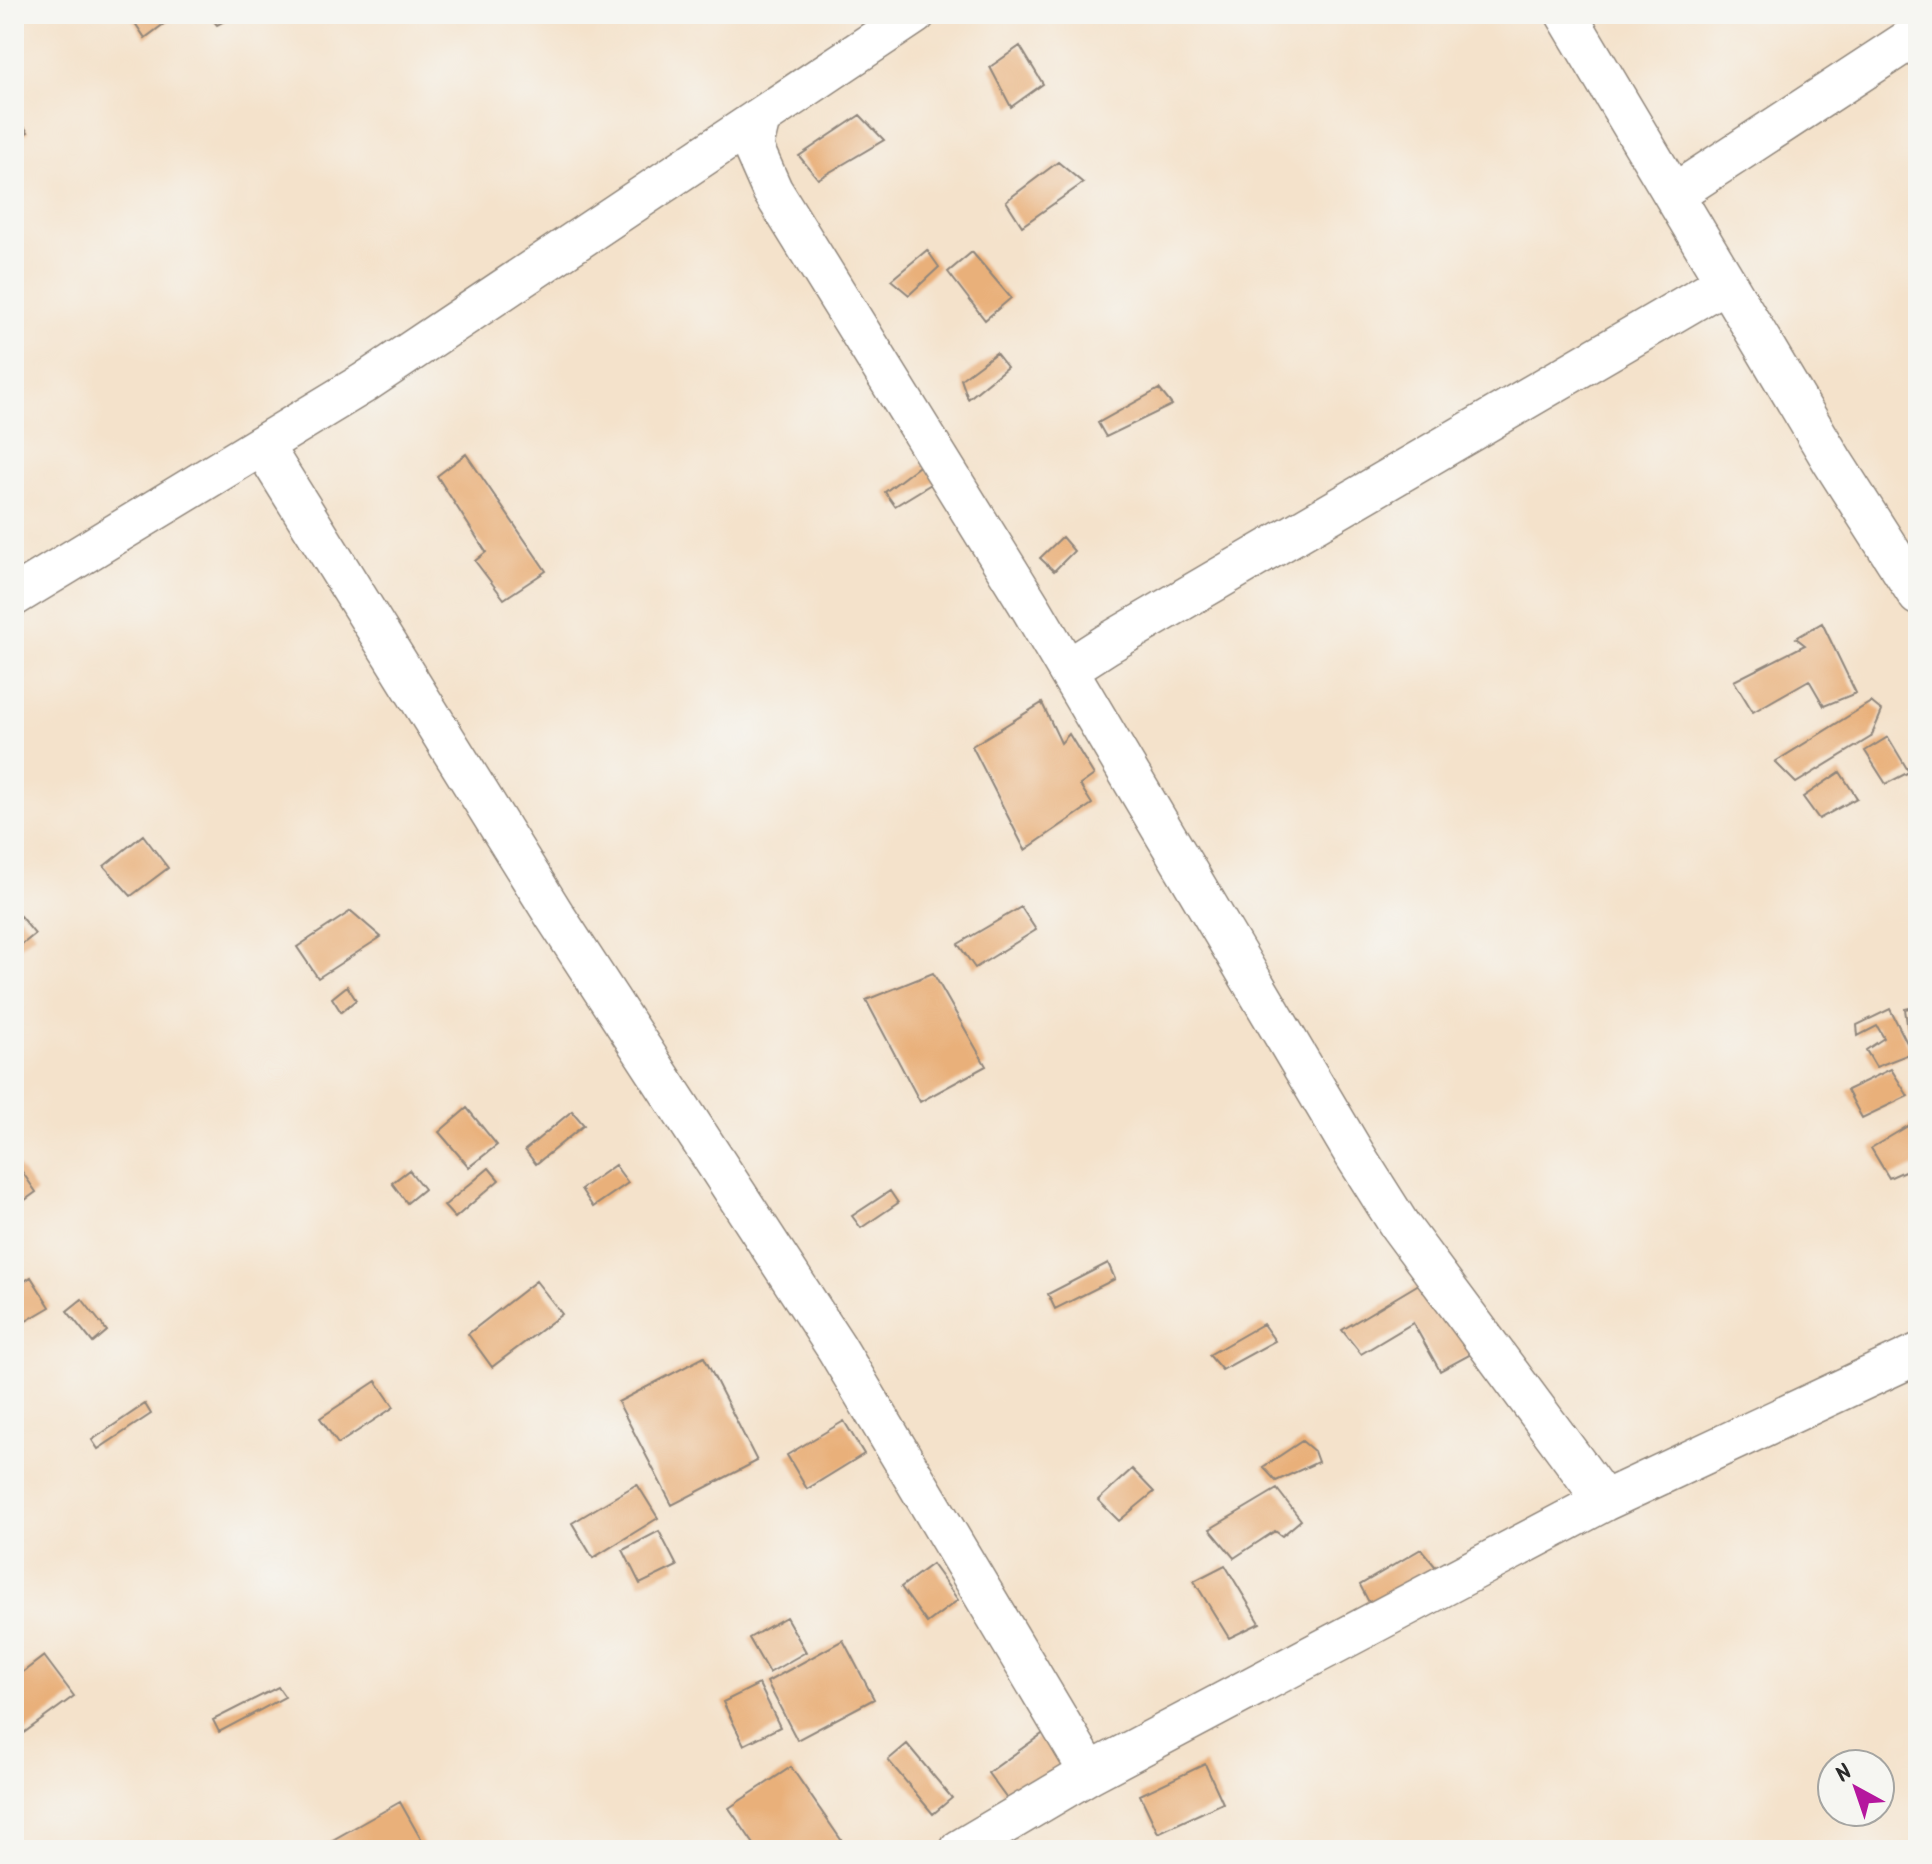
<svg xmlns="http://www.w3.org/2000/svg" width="1932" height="1864" font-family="Kalam,sans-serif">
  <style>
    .building { fill: #e9b07a }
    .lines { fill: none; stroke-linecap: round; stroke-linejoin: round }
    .minor-casing { stroke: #90867b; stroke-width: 43 }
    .minor { stroke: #fff; stroke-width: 40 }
  </style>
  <rect width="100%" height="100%" fill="#f6f6f2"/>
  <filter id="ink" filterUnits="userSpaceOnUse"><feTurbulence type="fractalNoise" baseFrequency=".0125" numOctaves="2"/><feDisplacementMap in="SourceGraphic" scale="16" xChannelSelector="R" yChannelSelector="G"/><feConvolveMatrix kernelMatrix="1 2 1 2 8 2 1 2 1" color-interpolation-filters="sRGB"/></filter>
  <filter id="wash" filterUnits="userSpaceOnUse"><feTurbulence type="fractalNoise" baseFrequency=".006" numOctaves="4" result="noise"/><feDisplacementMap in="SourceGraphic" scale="32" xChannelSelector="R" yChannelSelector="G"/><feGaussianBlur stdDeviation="1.8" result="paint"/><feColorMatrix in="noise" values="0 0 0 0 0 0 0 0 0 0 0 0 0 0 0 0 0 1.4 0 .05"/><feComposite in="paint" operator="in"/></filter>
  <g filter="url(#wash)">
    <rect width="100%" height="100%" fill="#f4e2cb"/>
    <g id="blocks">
      <path class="building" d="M129 14H177L145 38Z
        M208 14H237L217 25Z
        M1020 46 1043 84 1011 107 990 67Z
        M14 114 28 132 14 140Z
        M860 115 884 140 818 179 799 156Z
        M1058 162 1083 183 1022 226 1006 201Z
        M927 250 939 267 909 295 891 280Z
        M972 252 1011 298 985 320 948 272Z
        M996 353 1007 367 968 399 961 379Z
        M1159 389 1172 405 1106 437 1098 423Z
        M466 454 546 571 504 599 475 561 486 552 437 476Z
        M922 464 936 481 895 506 885 492Z
        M1062 537 1074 551 1054 571 1040 558Z
        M1822 623 1856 693 1824 706 1809 680 1753 712 1734 681 1805 645 1796 638Z
        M1871 702 1882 711 1871 737 1796 783 1775 762Z
        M1042 703 1061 743 1069 734 1094 775 1080 785 1092 804 1025 850 972 746Z
        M1888 737 1909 772 1886 784 1865 751Z
        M1840 772 1857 798 1819 819 1803 797Z
        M143 835 168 868 131 896 104 866Z
        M1021 907 1036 930 975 968 958 944Z
        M351 911 381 937 318 978 297 947Z
        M20 916 35 934 14 951V921Z
        M933 973 986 1066 920 1102 866 1000Z
        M347 986 356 1000 341 1012 332 998Z
        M1918 1006V1029L1908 1031 1905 1009Z
        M1890 1009 1912 1053 1876 1067 1866 1050 1884 1038 1877 1026 1858 1036 1857 1025Z
        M1891 1069 1908 1096 1862 1118 1847 1090Z
        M467 1108 497 1145 469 1167 439 1132Z
        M572 1111 584 1125 536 1164 525 1150Z
        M1918 1120V1165L1889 1178 1871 1148Z
        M14 1160 36 1192 14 1208Z
        M615 1165 628 1183 593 1207 581 1189Z
        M489 1168 499 1180 455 1218 444 1206Z
        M409 1170 424 1189 407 1203 392 1183Z
        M890 1191 898 1203 861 1228 852 1216Z
        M1108 1263 1115 1279 1055 1309 1048 1294Z
        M31 1277 50 1307 14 1328V1288Z
        M536 1281 562 1314 492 1367 468 1334Z
        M1424 1281 1475 1352 1440 1371 1413 1323 1361 1354 1342 1330Z
        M82 1299 107 1331 93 1343 67 1311Z
        M1263 1324 1275 1341 1222 1370 1209 1355Z
        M704 1357 757 1461 672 1505 618 1402Z
        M376 1381 394 1407 338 1444 320 1418Z
        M145 1404 151 1414 98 1449 92 1440Z
        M844 1421 864 1454 807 1489 787 1455Z
        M1302 1441 1314 1451 1318 1462 1276 1481 1263 1467Z
        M1132 1469 1154 1492 1119 1521 1098 1500Z
        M637 1484 658 1518 593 1558 572 1523Z
        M1277 1489 1301 1520 1282 1536 1275 1531 1234 1558 1210 1529Z
        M659 1531 677 1566 640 1584 623 1550Z
        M1421 1549 1443 1576 1373 1610 1360 1585Z
        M932 1564 958 1600 927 1623 901 1587Z
        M1225 1565 1260 1623 1229 1638 1194 1581Z
        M786 1617 806 1652 769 1673 749 1638Z
        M843 1640 874 1699 797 1740 767 1682Z
        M44 1656 74 1696 14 1740V1679Z
        M759 1684 780 1727 744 1745 723 1702Z
        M278 1687 285 1697 219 1732 213 1720Z
        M1045 1732 1072 1769 1015 1810 988 1773Z
        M907 1744 952 1798 933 1814 888 1760Z
        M1205 1764 1223 1803 1158 1833 1140 1795Z
        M791 1767 848 1850H758L729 1808Z
        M400 1802 427 1850H315Z"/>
    </g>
  </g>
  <g filter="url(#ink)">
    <use href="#blocks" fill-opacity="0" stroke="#90867b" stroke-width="2"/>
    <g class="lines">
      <defs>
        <path id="minor" d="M1566 14 1833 462 1918 595
          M760 118 753 147 772 190 1031 608 1355 1155 1400 1226 1604 1501
          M1674 194 1918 34
          M262 445 555 916 836 1347 1090 1773
          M14 596 364 383 915 14
          M1068 669 1107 644 1726 282
          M960 1850 1090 1773 1604 1501 1918 1354"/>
      </defs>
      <use href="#minor" class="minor-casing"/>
      <use href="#minor" class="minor"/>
    </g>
  </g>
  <rect width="1932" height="1864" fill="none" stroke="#f6f6f2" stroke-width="48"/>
  <g transform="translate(1856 1788) rotate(320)"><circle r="38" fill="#f6f6f2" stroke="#a5a5a2" stroke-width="2"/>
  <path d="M0-6L14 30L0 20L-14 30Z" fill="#b5179e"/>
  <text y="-12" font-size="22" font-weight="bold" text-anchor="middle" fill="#2b2b2b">N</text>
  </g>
</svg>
